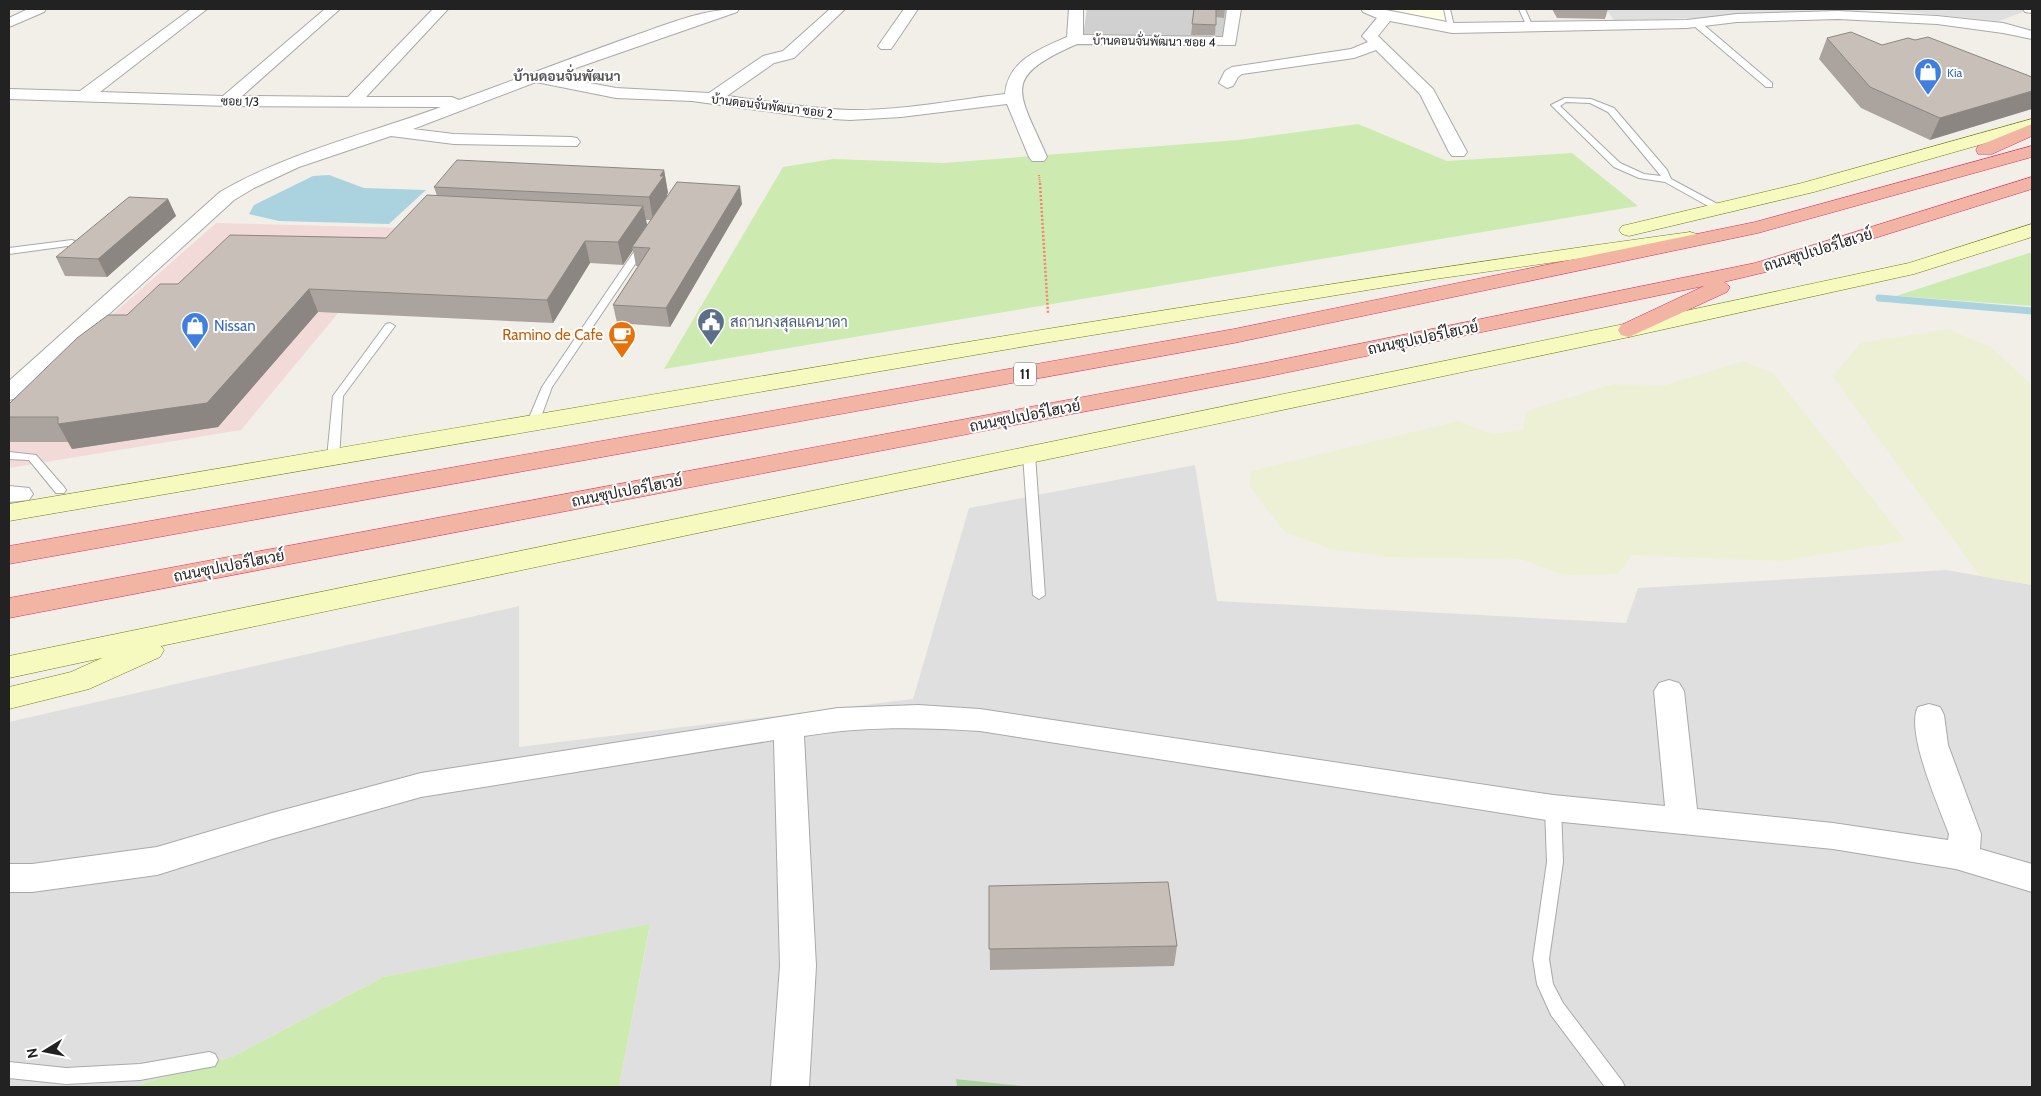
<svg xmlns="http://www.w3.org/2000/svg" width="2041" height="1096" font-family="Cabin,Sarabun,sans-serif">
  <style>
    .residential { fill: #e0dfdf }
    .commercial { fill: #f2dad9 }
    .education { fill: #ffffe5 }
    .religious { fill: #d0d0d0 }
    .farmland { fill: #eef0d5 }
    .grass { fill: #cdebb0 }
    .forest { fill: #add19e }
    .water { fill: #aad3df }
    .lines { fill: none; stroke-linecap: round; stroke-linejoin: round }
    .stream { stroke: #aad3df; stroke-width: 7 }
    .service-casing { stroke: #a9a9a9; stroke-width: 2 }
    .minor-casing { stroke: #a9a9a9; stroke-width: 2 }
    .secondary-casing { stroke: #707d05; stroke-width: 1 }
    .trunk-casing { stroke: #dc2a67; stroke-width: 1 }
    .path-far1 { stroke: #fa8072; stroke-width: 2; stroke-dasharray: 1 1; stroke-linecap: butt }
    .path { stroke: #fa8072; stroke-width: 2.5; stroke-dasharray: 2 2; stroke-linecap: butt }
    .service { fill: #fff; fill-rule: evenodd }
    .minor { fill: #fff; fill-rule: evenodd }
    .secondary { fill: #f7fabf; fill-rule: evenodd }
    .trunk { fill: #f2b4a3; fill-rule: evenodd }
    .wall { fill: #aba49e; fill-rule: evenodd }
    .shaded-wall { fill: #8b8681 }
    .building { fill: #c7bfb8; stroke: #8b8681 }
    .labels { text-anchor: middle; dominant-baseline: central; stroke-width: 4; stroke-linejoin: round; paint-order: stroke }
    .far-street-label { font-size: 12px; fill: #222; stroke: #fff }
    .far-shop-label { font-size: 12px; fill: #366cbe; stroke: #fff; text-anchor: start }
    .far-neighbourhood-label { font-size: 14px; font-weight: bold; fill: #555; stroke: #fff }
    .shield { fill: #fff; stroke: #646464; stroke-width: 1 }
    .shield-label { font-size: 14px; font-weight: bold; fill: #222 }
    .street-label { font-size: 15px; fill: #222; stroke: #fff }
    .service-label { font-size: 15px; fill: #4e5e75; stroke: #fff; text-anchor: start }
    .shop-label { font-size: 15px; fill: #366cbe; stroke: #fff; text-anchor: start }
    .food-label { font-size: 15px; fill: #c56008; stroke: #fff; text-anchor: end }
  </style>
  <rect width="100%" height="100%" fill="#f2efe9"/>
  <path class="residential" d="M1606 9H2031L1999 21 1888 10 1754 13 1703 18 1614 20Z
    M1195 465 1217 601 1626 623 1638 588 1946 570 2032 585V1087H1032L956 1079 957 1087H619L650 925 383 977 234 1056 131 1087H9V722L519 606V747L913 699 969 508Z"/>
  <path class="commercial" d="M216 223 409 228 241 430 9 468V406Z"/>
  <path class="education" d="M1375 9H1449L1454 31 1388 14Z"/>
  <path class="religious" d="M1087 9H1230L1226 40 1083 36Z"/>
  <path class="farmland" d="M1947 329 1991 347 2032 385V585L1980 576 1832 376 1861 343Z
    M1743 361 1773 373 1906 541 1782 561 1632 555 1618 574 1563 575 1521 559 1389 557 1330 549 1285 532 1249 486 1251 471 1458 421 1493 434 1523 430 1526 411 1613 384 1662 386Z"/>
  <path class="grass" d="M1358 124 1447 161 1572 153 1638 206 664 369 783 167 833 159 944 163 1238 140Z
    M2032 252V306L1896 296Z
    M650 924 619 1087H131L234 1056 383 977Z"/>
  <path class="forest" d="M956 1079 1032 1087H957Z"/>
  <path class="water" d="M329 175 364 188 426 190 389 224 279 221 249 214 254 205 313 176Z"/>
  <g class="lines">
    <path class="stream" d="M1879 298 2032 311"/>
    <defs>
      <path id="service" d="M1444 9H1450L1455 30 1448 28Z
        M1519 9H1525L1533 27H1527Z
        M1693 21H1699L1772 83V87H1766L1693 25Z
        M1565 98 1591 99 1614 108 1667 170 1671 179 1723 207V211H1717L1665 182 1639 178 1614 167 1551 105ZM1566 102 1590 103 1608 112 1661 176 1644 174 1620 163 1560 106Z
        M72 240 75 241V245L9 254V248Z
        M643 242 648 245 552 387 538 425 536 427H528L526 425 542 387 640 243Z
        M390 323 395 326 343 396 339 458 333 462 329 460 327 458 333 396 386 324Z
        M9 452 36 455 64 487 66 490 64 493H56L29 460 9 459Z
        M1029 452 1035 455 1045 595 1039 599 1033 595 1023 455Z
        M1553 802 1558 804 1561 808 1563 862 1549 959 1553 984 1563 1003 1622 1081 1625 1087H1605L1551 1015 1537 984 1533 959 1547 862 1545 808 1548 804Z
        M209 1052 215 1054 218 1060 215 1066 140 1080 66 1084 9 1078V1062L66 1068 140 1064Z"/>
      <path id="minor" d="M28 9H46L44 12 9 27V18Z
        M191 9H207L100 92 223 96 325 9H340L242 96 348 97 433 9H448L366 97H452L459 100C517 79 574 57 633 36 668 24 703 9 739 9L737 12 553 76 616 88 709 93 763 56 783 51 830 9H845L794 58 774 63 727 96C767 101 808 109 849 110 901 111 954 100 1005 94 1008 60 1040 49 1067 37L1069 9H1083V35L1223 37 1227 9H1241L1235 45 1077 44C1000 78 1018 90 1047 157L1044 161H1032L1029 157 1007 104 901 117 850 120 816 118 692 101 616 98 536 82 413 129 454 134 571 137 577 138 580 142 577 146 454 144 391 136 299 167 254 188 234 200 17 398 9 400V381L220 192C289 152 367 134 441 107L227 106 9 99V89L80 91Z
        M904 9H918L891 49H881L878 46Z
        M1361 9H1381L1452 23 1687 20 1737 14 1838 11 1937 16 2003 23 2032 31V39L2003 33 1937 24 1838 19 1737 22 1687 28 1452 33 1390 21 1378 36 1433 89 1467 152 1464 156H1452L1449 152 1420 94 1376 50 1354 58 1242 74 1238 77 1233 86 1227 88 1219 83 1225 71 1232 67 1351 49 1368 42 1362 36 1377 18 1363 12Z
        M2023 9H2032V13L2025 12Z
        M9 486 29 488 33 494 29 500 9 502Z
        M1669 680 1679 683 1684 691 1697 809 1833 823 1948 840 1949 834C1939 807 1905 731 1918 707L1929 704 1940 707 1944 715 1948 745 1981 834 1980 849 2032 864V892L1956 869 1833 849 1553 821 980 731C921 727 863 726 804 736L816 966 809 1087H771L780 966 774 740 421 797 272 839 157 875 32 892H9V864H32L157 847 272 813 421 773 838 708 918 705 980 709 1553 795 1665 806 1654 691 1659 683Z"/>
      <path id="secondary" d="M2032 119V130L1814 192 1629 236 1622 234 1619 230 1622 226 1802 183Z
        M2032 224V237L1914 274 1629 337 161 646 164 650 160 657 89 689 9 709V687L71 672 102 658 9 678V656L1629 323 1909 263Z
        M1690 232 1697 234 1700 238 1697 242 1435 279 1050 342 9 521V504C569 410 1128 309 1690 232Z"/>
      <path id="trunk" d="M2032 124V136L1992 154H1978L1976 150 1978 146Z
        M2032 146V157L1758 233 1234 343 9 564V546L1234 329 1755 222Z
        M2032 177V189L1766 272 1724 282 1730 287 1727 292 1629 337 1621 335 1618 330 1621 325 1704 286 1265 377 9 618V598L1265 363 1755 263Z"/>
    </defs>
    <use href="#service" class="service-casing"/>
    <use href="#minor" class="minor-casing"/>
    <use href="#secondary" class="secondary-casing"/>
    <use href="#trunk" class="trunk-casing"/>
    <path class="path-far1" d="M1039 175 1040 184"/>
    <path class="path" d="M1040 183 1048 313"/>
    <use href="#service" class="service"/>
    <use href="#minor" class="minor"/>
    <use href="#secondary" class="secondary"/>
    <use href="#trunk" class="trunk"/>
  </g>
  <path class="wall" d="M1194 9H1225L1224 18 1216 17 1215 35H1191Z
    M1552 9H1608L1605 19 1557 18Z
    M1827 38 1882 45 2032 77 1930 140 1861 108 1819 59Z
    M664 170 668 193 667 194V197L742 204 670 327 617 323 613 305 638 266H636L633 250 623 265 590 263 553 323 318 312 218 427 72 449 68 442H10L9 439V404L127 315 178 284 386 238 437 196 434 187ZM646 220H651L647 226Z
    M168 199 176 216 107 277 65 276 56 257Z
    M989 886 1177 946 1174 966 990 970Z"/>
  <path class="shaded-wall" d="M2032 91V109L1930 140 1940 118Z
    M664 170 668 193 667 194 668 199 653 220 649 197Z
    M740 186 742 204 670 327 666 308Z
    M168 199 176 216 107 277 98 259Z
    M643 206 648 229 632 247 633 250 623 265 618 242Z
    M585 241 590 263 553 323 547 300Z
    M309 289 318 312 218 427 72 449 58 424Z"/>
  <path class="building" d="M1194 9H1216V25L1192 24Z
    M1851 32 1882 45 1908 38 1915 40 1928 37 2032 77V91L1940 118 1870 87 1827 38Z
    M457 160 664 170 660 176H664L649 197 434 187Z
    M677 182 740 186 666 308 613 305 650 248 632 247Z
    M427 195 643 206 618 242 585 241 547 300 309 289 207 403 58 424V417H9V404L77 338 108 315H127L160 284H178L230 235 386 238Z
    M129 197 168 199 98 259 56 257Z
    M1168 882 1177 946 989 949V886Z"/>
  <defs>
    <symbol id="shop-pin" viewBox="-11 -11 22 30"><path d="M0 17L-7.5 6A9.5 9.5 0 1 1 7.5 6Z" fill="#3f7fe0" stroke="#fff"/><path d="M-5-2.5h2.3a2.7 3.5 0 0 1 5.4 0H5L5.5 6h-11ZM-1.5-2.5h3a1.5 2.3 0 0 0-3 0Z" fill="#fff"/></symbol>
    <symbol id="civic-pin" viewBox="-11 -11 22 30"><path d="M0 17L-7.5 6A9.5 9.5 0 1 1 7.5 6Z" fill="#5c6f8a" stroke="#fff"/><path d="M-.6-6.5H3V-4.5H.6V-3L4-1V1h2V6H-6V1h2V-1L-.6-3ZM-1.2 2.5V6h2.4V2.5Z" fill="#fff"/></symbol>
    <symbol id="cafe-pin" viewBox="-11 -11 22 30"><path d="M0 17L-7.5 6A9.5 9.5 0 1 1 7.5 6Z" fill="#e8710a" stroke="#fff"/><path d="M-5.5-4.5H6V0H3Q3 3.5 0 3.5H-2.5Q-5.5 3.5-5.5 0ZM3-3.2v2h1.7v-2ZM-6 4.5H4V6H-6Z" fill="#fff"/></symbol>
  </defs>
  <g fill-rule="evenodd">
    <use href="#shop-pin" x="1912" y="56" width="32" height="43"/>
    <use href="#civic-pin" x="695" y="306" width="32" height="43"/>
    <use href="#shop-pin" x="179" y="310" width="32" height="43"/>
    <use href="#cafe-pin" x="606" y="319" width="32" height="43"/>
  </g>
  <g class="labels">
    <g class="far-street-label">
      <text transform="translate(1154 41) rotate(1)">บ้านดอนจั่นพัฒนา ซอย 4</text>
      <text transform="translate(240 101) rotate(1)">ซอย 1/3</text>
      <text transform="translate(772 106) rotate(7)">บ้านดอนจั่นพัฒนา ซอย 2</text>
    </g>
    <g class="far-shop-label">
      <text x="1947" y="72">Kia</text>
    </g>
    <g class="far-neighbourhood-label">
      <text x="567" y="76">บ้านดอนจั่นพัฒนา</text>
    </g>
    <rect class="shield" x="1014" y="362.5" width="22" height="23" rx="4"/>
    <g class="shield-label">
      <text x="1025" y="374">11</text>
    </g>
    <g class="street-label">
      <text transform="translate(1818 250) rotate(-17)">ถนนซุปเปอร์ไฮเวย์</text>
      <text transform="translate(1423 338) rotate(-12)">ถนนซุปเปอร์ไฮเวย์</text>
      <text transform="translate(1025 416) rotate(-11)">ถนนซุปเปอร์ไฮเวย์</text>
      <text transform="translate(627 491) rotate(-11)">ถนนซุปเปอร์ไฮเวย์</text>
      <text transform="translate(229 566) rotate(-11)">ถนนซุปเปอร์ไฮเวย์</text>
    </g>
    <g class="service-label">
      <text x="730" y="322">สถานกงสุลแคนาดา</text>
    </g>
    <g class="shop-label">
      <text x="214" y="326">Nissan</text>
    </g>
    <g class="food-label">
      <text x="603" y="335">Ramino de Cafe</text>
    </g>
  </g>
  <rect width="2041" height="1096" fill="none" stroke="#222222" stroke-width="20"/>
  <g transform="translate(45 1051) rotate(260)" stroke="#ffffff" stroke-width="4" paint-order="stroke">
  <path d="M0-4L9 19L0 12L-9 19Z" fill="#222222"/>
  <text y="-8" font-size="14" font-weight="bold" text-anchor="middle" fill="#222222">N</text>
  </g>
</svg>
